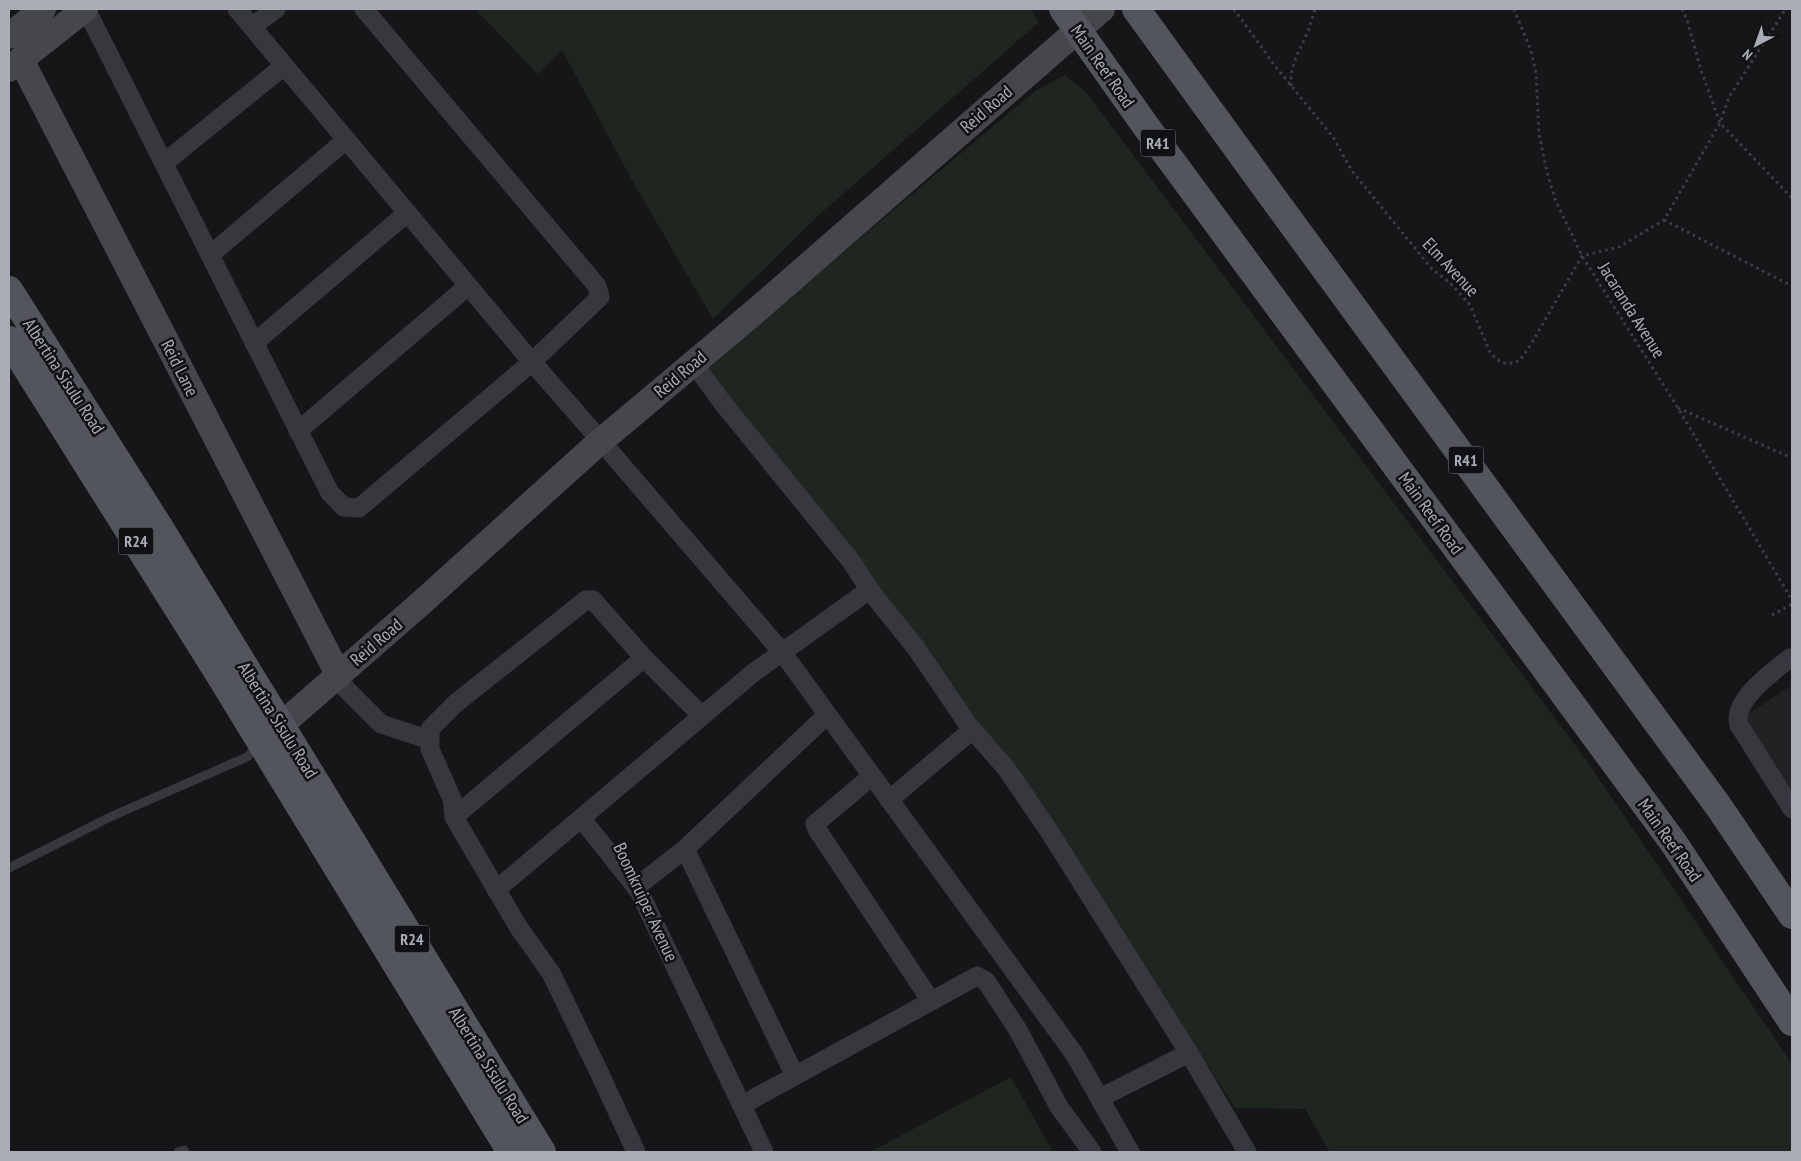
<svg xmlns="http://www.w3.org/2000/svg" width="1801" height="1161" font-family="'PT Sans Narrow',sans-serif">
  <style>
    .built { fill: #222225 }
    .green { fill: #1e261f }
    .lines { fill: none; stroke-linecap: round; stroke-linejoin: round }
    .path { stroke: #3d3f44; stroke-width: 3; stroke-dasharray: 2.5 4; stroke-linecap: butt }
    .lane { stroke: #37383d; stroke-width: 9 }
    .street { stroke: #37383d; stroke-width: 19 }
    .secondary { stroke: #45474d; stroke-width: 26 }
    .primary { stroke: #53555c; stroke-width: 28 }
    .labels { text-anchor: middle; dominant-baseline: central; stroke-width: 5; stroke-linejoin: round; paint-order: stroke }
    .shield { fill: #111113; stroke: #7b7e86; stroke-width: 1 }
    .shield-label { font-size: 16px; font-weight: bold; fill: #a8adb8 }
    .street-label { font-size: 18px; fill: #a8adb8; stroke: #111113 }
  </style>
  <rect width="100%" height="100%" fill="#161618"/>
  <path class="built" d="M1792 685V804L1741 719Z"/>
  <path class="green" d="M475 9H1031L1039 22 819 215 713 319 633 182 562 50 538 74Z
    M1065 75 1085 91 1587 761 1792 1064V1152H1330L1305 1109 1235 1108 1077 859 908 625 702 371 1035 91Z
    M1011 1077 1053 1152H870Z"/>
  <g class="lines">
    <path class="path" d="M1234 9 1275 66 1333 137 1352 171 1432 269 1450 283 1470 305 1490 352 1496 359 1503 363H1514L1520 360 1530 346 1582 256 1619 247 1664 220 1720 123 1729 97 1785 10
      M1514 9 1531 51 1536 73 1539 134 1547 172 1555 199 1582 256 1678 408 1792 600
      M1682 9 1687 20 1701 70 1720 123 1792 198
      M1291 86C1290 66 1298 53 1306 36 1310 27 1312 18 1315 9
      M1664 220 1792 286
      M1678 408 1792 458
      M1772 615 1792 604"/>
    <path class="lane" d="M9 868 110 817 247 757 259 745
      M178 1152 184 1150"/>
    <path class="street" d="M86 9 330 493 344 507 359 508 532 362 601 441 782 652 1075 1055 1130 1152
      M237 9 532 362 600 297 597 286 364 9
      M252 27 276 9
      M164 163 284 66
      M210 255 346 140
      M254 343 407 213
      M693 362 722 402 851 561 871 592 916 648 969 726 1006 768 1049 831 1189 1053 1247 1152
      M298 431 468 286
      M1790 658C1774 671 1731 701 1739 725L1792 809
      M339 676 346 689 381 724 430 740
      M872 776 815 824 818 831 931 1001
      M889 800 972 730
      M454 817 644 658
      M581 818 639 891 764 1152
      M685 849 795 1076
      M636 887 685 849 827 715
      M496 890 753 673 865 593
      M1100 1098 1189 1053
      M742 1105 977 976 986 981 1018 1030 1059 1107 1092 1152
      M636 1152 599 1072 551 973 519 928 454 817 452 799 430 749V729L456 703 586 600H593L644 658 702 716"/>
    <path class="secondary" d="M9 36 43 9
      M21 60 339 676
      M9 69 85 9
      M265 739 420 604 595 446 758 309 1102 9"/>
    <path class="primary" d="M1063 9 1145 125 1673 842 1792 1022
      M1136 9 1271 195 1719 807 1792 915
      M9 290 158 525 542 1152
      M9 340 216 669 511 1152"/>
  </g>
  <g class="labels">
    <g class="shield">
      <rect x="1140.5" y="129.5" width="35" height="27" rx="4"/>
      <rect x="1448.5" y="446.5" width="35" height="27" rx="4"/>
      <rect x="118.5" y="527.5" width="35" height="27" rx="4"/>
      <rect x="394.5" y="925.5" width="35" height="27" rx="4"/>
    </g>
    <g class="shield-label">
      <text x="1158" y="143">R41</text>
      <text x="1466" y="460">R41</text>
      <text x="136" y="541">R24</text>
      <text x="412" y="939">R24</text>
    </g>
    <g class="street-label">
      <text transform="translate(1103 66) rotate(55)">Main Reef Road</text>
      <text transform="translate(986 109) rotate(-41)">Reid Road</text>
      <text transform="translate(1451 267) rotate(47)">Elm Avenue</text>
      <text transform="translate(1632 310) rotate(58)">Jacaranda Avenue</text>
      <text transform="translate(180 368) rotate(63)">Reid Lane</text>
      <text transform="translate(680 374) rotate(-40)">Reid Road</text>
      <text transform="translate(64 376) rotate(57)">Albertina Sisulu Road</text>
      <text transform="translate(1431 513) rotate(54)">Main Reef Road</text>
      <text transform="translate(376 642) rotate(-41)">Reid Road</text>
      <text transform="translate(278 720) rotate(58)">Albertina Sisulu Road</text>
      <text transform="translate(1670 840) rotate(55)">Main Reef Road</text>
      <text transform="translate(646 902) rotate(65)">Boomkruiper Avenue</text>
      <text transform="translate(489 1065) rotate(58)">Albertina Sisulu Road</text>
    </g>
  </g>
  <rect width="1801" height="1161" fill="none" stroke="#a8adb8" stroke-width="20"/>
  <g transform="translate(1756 45) rotate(221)" stroke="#111113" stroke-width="4" paint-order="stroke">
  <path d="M0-4L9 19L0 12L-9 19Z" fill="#a8adb8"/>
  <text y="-8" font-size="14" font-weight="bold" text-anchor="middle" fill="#a8adb8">N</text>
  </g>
</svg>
